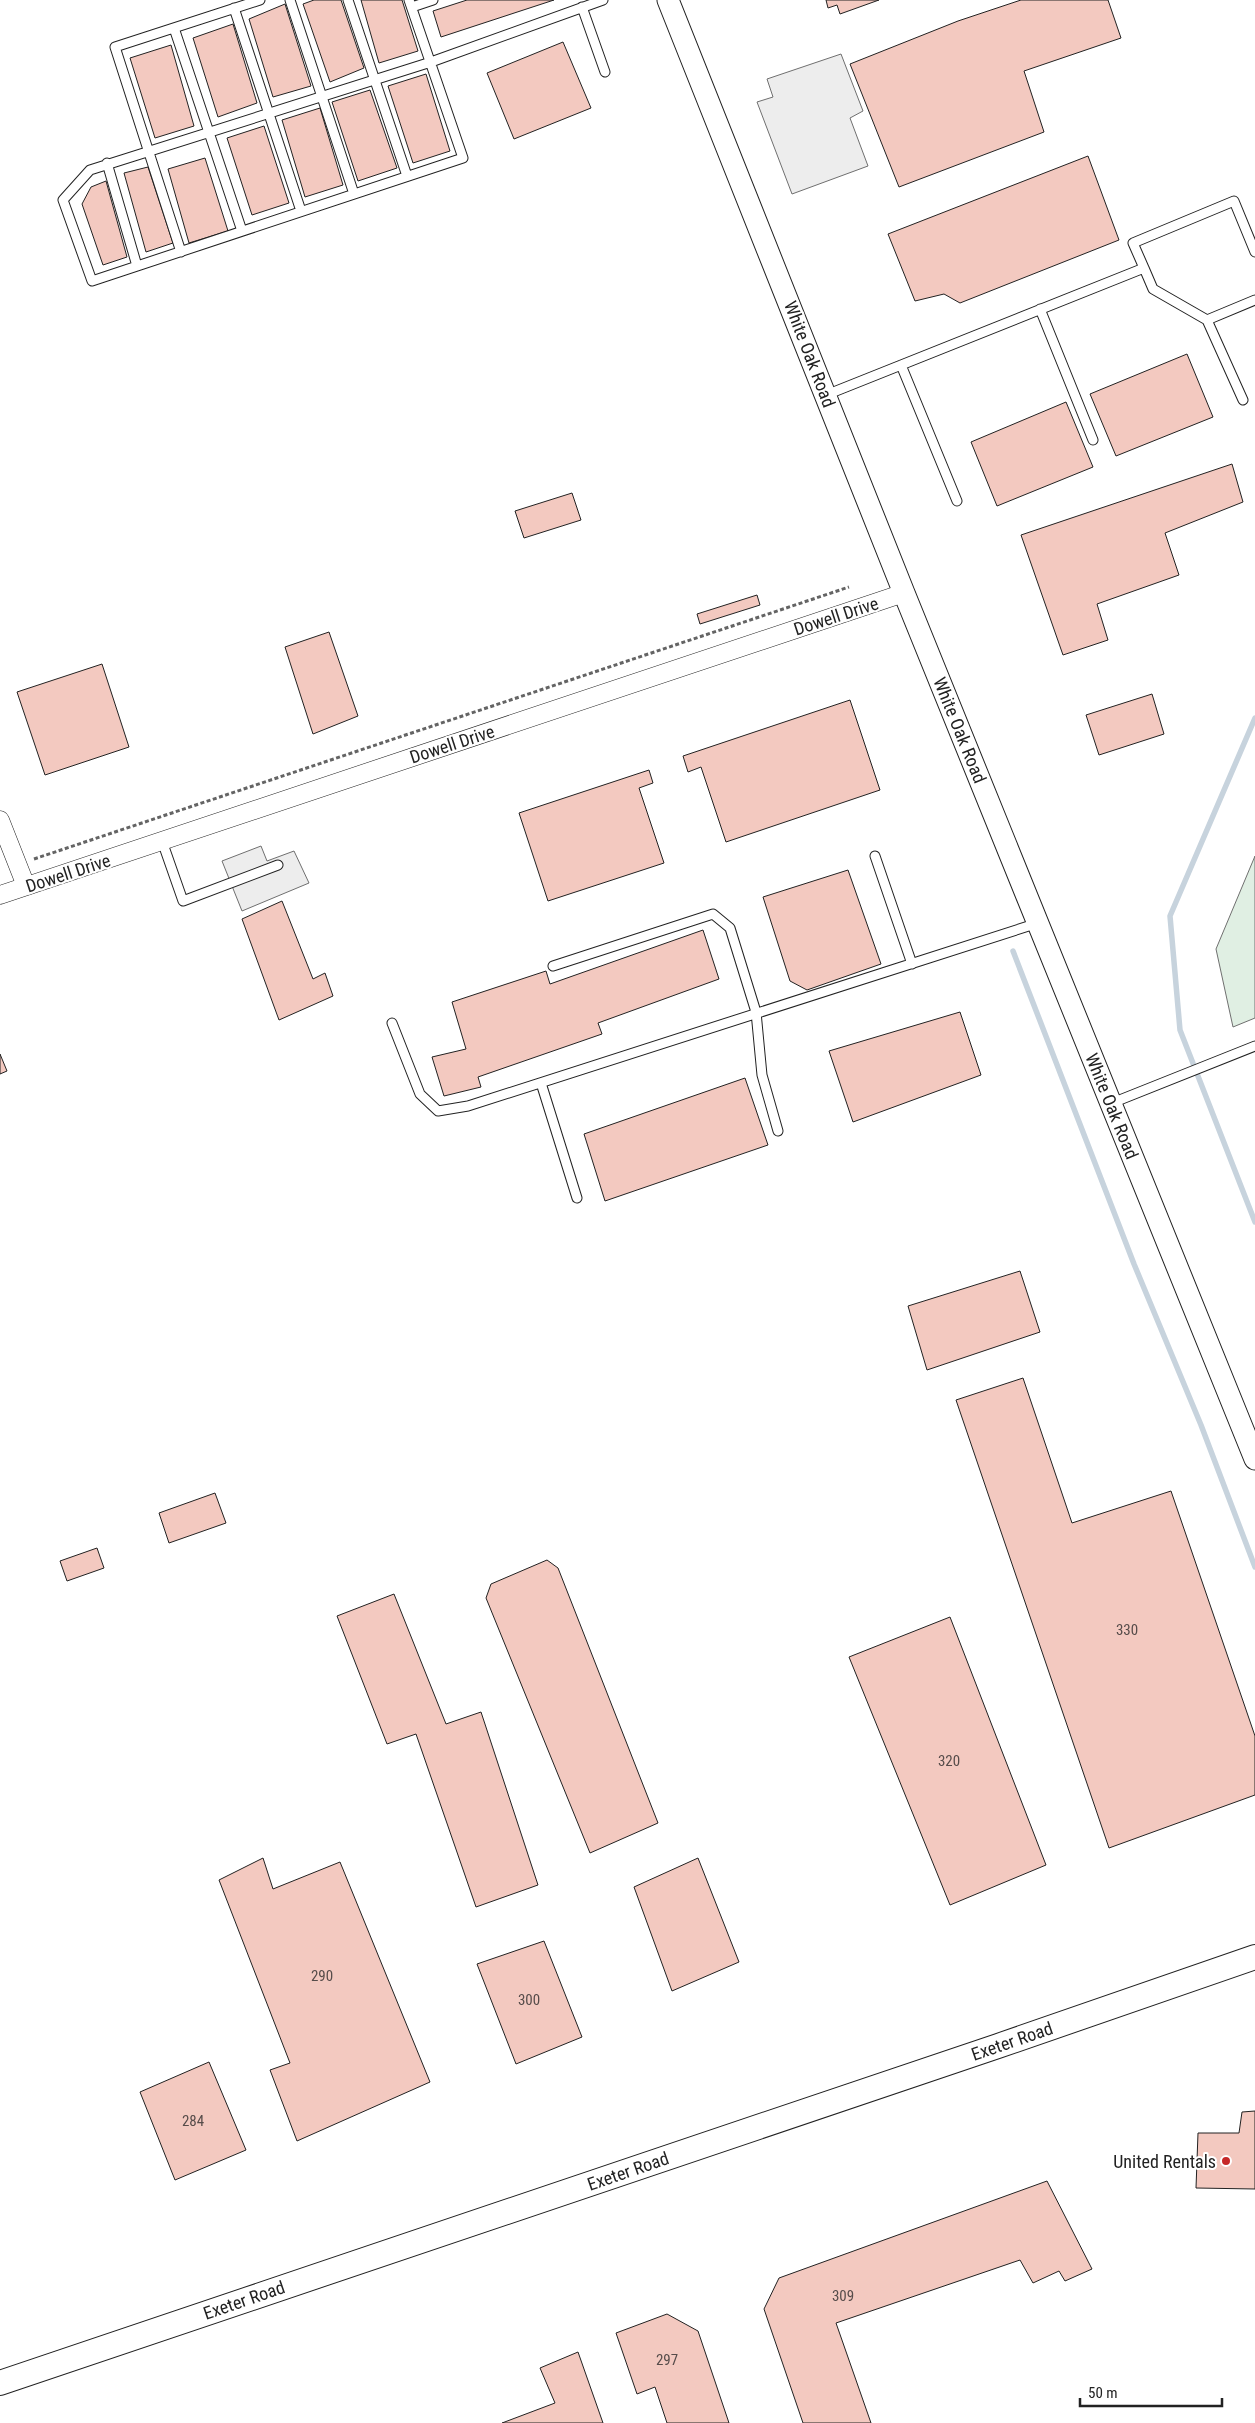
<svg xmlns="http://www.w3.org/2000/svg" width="1255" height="2423" font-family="'Roboto Condensed',sans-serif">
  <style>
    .green { fill: #e0efe3; stroke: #6f6f6f }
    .parking { fill: #ededed; stroke: #6f6f6f }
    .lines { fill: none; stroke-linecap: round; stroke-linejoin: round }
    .stream { stroke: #c7d3dd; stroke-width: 5.5 }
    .building { fill: #f3c9c0; stroke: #222 }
    .service-casing { stroke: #222; stroke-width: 11 }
    .minor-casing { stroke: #222; stroke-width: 19 }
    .tertiary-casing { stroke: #222; stroke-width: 23 }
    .secondary-casing { stroke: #222; stroke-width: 26 }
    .path { stroke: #646464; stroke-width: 3; stroke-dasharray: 4 2.5; stroke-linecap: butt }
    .service { stroke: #fff; stroke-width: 9 }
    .minor { stroke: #fff; stroke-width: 18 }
    .tertiary { stroke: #fff; stroke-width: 21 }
    .secondary { stroke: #fff; stroke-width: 24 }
    .poi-dot { fill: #c62828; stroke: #fff; stroke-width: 2 }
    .labels { text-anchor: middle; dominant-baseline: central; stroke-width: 4; stroke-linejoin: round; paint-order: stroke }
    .number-label { font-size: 15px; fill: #564c4a }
    .street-label { font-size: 18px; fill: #222; stroke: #fff }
    .poi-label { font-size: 18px; fill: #222; stroke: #fff; text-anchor: end }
  </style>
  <rect width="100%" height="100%" fill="#fff"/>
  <path class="green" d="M1255 856V1018L1233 1027 1216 949Z"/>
  <path class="parking" d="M841 54 863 111 850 118 868 166 792 194 757 102 773 97 767 79Z
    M261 846 267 861 294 851 309 883 242 911 222 861Z"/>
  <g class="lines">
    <path class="stream" d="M1255 718 1170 916 1180 1030 1255 1222
      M1013 951 1134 1264 1201 1425 1255 1567"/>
  </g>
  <path class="building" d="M314 0H341L364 68 330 82 303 4Z
    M361 0H402L418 51 379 63Z
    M467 0H554L441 37 433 11Z
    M826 0H879L840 14 837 5 828 8Z
    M1021 0H1108L1121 38 1024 71 1044 132 899 187 850 64 958 21Z
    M285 4 311 86 273 97 249 19Z
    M233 24 257 103 218 117 193 38Z
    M563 42 591 108 514 139 487 73Z
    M171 45 194 126 155 138 130 58Z
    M426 74 450 151 413 163 388 86Z
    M370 90 397 168 358 181 332 102Z
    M320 108 343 185 305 197 282 120Z
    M264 126 289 203 252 215 227 138Z
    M1088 156 1119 240 960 303 944 294 915 301 888 234Z
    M205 158 228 231 189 243 168 169Z
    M148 167 173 243 146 252 124 173Z
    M106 181 127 257 103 265 82 204 91 187Z
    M1187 354 1213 417 1116 456 1090 394Z
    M1066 402 1093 467 997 506 971 442Z
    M1232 464 1243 502 1165 533 1179 575 1097 604 1108 640 1063 655 1021 535Z
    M572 493 581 520 524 538 515 511Z
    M757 595 760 605 700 624 697 614Z
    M329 632 358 716 313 734 285 647Z
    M102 664 129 747 45 775 17 692Z
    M1152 694 1164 734 1099 755 1086 715Z
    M850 700 880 790 726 842 701 767 688 772 683 756Z
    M649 770 653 783 639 788 664 863 548 901 519 813Z
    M848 870 881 964 807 990 790 981 763 897Z
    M282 901 313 979 325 973 333 996 279 1020 242 919Z
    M703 930 719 979 598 1023 602 1034 478 1077 481 1087 444 1096 432 1057 466 1049 452 1002 546 971 550 984Z
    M960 1012 981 1075 853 1122 829 1051Z
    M0 1054 7 1071 0 1074Z
    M745 1078 768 1145 605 1201 584 1134Z
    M1020 1271 1040 1332 927 1370 908 1306Z
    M1023 1378 1072 1523 1171 1491 1255 1736V1795L1109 1848 956 1400Z
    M215 1493 226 1523 169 1543 159 1513Z
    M97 1548 104 1568 67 1581 60 1561Z
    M547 1560 558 1568 658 1823 590 1853 486 1598 491 1584Z
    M394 1594 446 1724 481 1712 538 1885 476 1907 416 1734 387 1744 337 1616Z
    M950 1617 1046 1865 950 1905 849 1657Z
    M263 1858 273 1889 340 1862 430 2082 297 2141 270 2070 290 2063 219 1880Z
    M698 1858 739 1962 672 1991 634 1887Z
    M544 1941 582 2037 516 2064 477 1964Z
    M209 2062 246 2150 175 2180 140 2092Z
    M1255 2111V2189L1196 2188 1198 2133H1239L1242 2112Z
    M1047 2181 1092 2269 1065 2281 1059 2271 1033 2283 1020 2260 836 2323 871 2423H803L764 2309 779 2278Z
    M667 2314 698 2331 729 2423H667L655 2387 637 2394 616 2333Z
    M578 2352 603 2423H502L555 2403 540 2368Z"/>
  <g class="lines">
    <defs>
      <path id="service" d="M290 0 354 194
        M348 0 407 176
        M409 0 463 158 92 281 63 200 90 170 431 62 603 0
        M412 7 433 0
        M582 7 605 72
        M234 8 301 211
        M174 28 242 231
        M107 163 137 266
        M181 252 115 47 260 0
        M1144 268 1153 289 1207 320
        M1040 309 1093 440
        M901 365 957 501
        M826 395 1144 268 1133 243 1234 201 1255 252
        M1243 400 1207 320 1255 300
        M162 841 183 901 278 865
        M875 856 912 964
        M553 966 713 914 730 928 756 1012 762 1075 778 1131
        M392 1023 420 1094 438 1111 468 1106 1038 923
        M541 1083 577 1198
        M1112 1103 1255 1046"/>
      <path id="minor" d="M0 820 26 886
        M0 895 904 593"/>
      <path id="tertiary" d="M668 0 904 593 1255 1459"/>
      <path id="secondary" d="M0 2383 998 2046 1255 1957"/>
    </defs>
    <use href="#service" class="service-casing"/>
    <use href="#minor" class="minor-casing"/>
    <use href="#tertiary" class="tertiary-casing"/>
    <use href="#secondary" class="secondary-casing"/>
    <path class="path" d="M34 859 849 587"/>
    <use href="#service" class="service"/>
    <use href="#minor" class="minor"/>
    <use href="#tertiary" class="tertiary"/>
    <use href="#secondary" class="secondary"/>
  </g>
  <circle class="poi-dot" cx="1226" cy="2161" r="5"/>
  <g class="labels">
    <g class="number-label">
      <text x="1127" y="1630">330</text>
      <text x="949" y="1761">320</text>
      <text x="322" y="1976">290</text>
      <text x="529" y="2000">300</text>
      <text x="193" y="2121">284</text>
      <text x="843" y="2296">309</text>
      <text x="667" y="2360">297</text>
    </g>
    <g class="street-label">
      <text transform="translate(810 354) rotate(69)">White Oak Road</text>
      <text transform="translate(836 616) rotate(-18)">Dowell Drive</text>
      <text transform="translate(960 730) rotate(68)">White Oak Road</text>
      <text transform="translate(452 744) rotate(-18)">Dowell Drive</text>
      <text transform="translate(68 873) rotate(-18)">Dowell Drive</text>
      <text transform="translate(1112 1106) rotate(68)">White Oak Road</text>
      <text transform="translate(1012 2041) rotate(-19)">Exeter Road</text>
      <text transform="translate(628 2171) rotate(-19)">Exeter Road</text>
      <text transform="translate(244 2300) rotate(-19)">Exeter Road</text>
    </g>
    <g class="poi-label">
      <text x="1216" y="2161">United Rentals</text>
    </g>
  </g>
  <path d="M1080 2398v8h142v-8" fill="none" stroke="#222222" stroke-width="2.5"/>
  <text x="1088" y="2398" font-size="15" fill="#222222" stroke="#ffffff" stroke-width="4" paint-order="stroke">50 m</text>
</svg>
